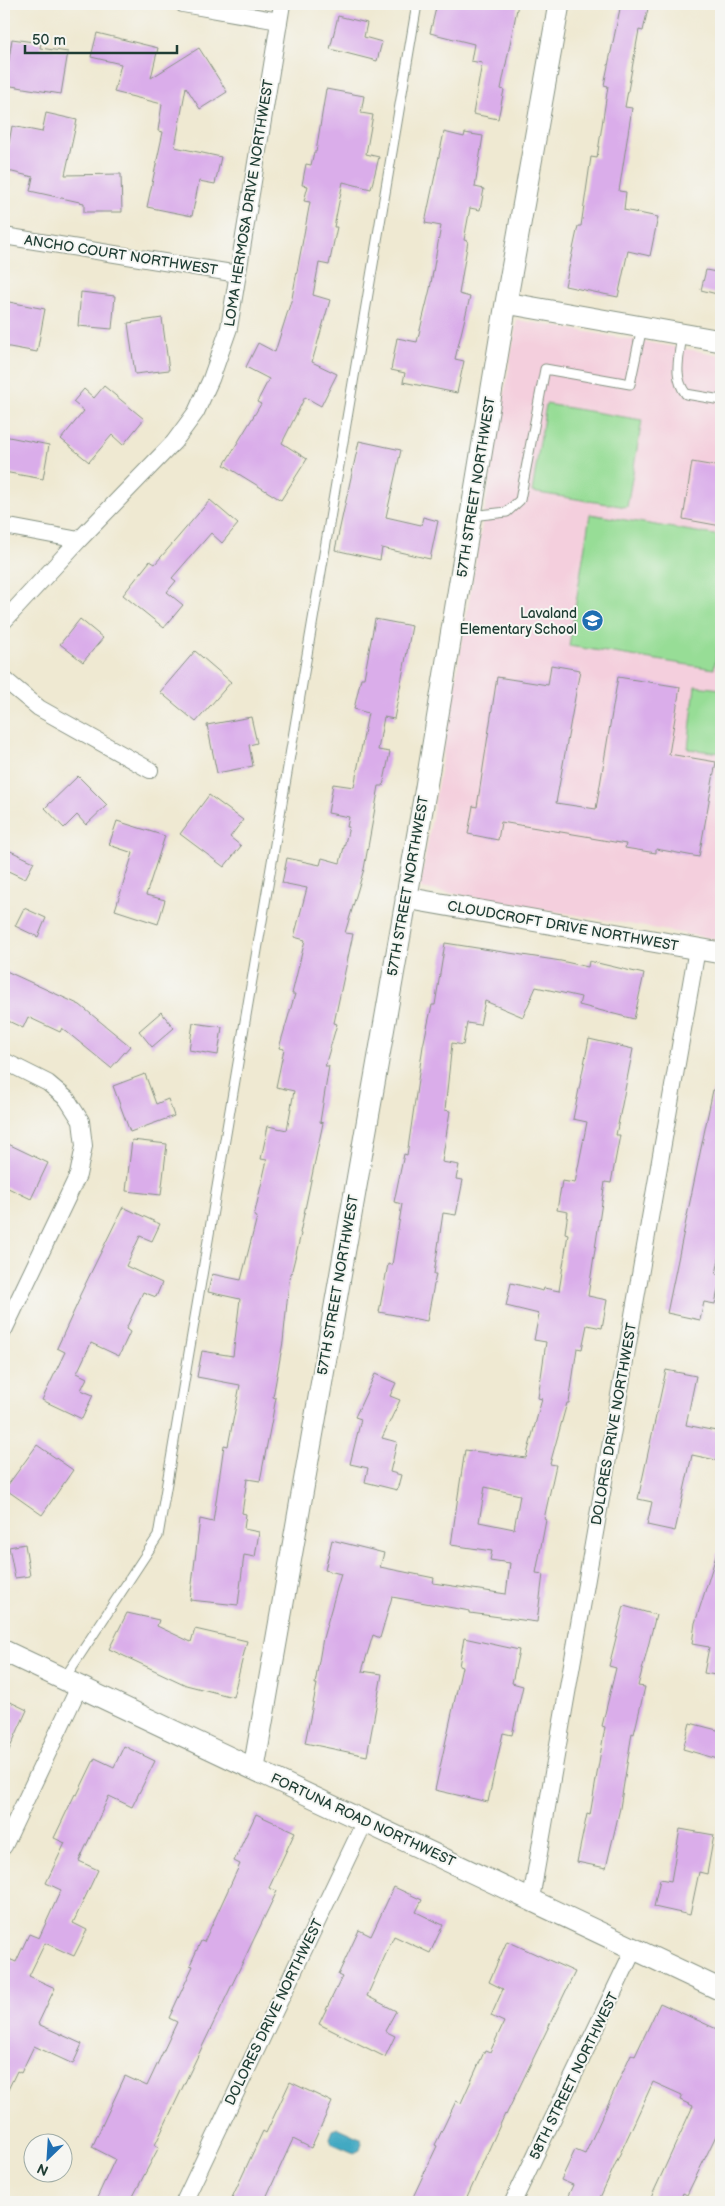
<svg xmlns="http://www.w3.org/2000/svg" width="725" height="2206" font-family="'Balsamiq Sans',sans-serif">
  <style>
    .built { fill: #f4cfdd }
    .green { fill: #97dd96; stroke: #5b8d65 }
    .water { fill: #42a9c2; stroke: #30737b }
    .building { fill: #daadea; fill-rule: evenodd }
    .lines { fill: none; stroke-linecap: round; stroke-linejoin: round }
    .service-casing { stroke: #879383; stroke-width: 11 }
    .minor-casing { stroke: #879383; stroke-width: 18 }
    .tertiary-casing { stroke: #879383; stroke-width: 23 }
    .service { stroke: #fff; stroke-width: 9 }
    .minor { stroke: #fff; stroke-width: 16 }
    .tertiary { stroke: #fff; stroke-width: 21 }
    .labels { text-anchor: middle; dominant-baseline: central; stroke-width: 4; stroke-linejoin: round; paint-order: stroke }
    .street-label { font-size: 14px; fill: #1f3d34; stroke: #f6f6f2 }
    .poi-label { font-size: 14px; fill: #1f3d34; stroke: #f6f6f2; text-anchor: end }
  </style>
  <rect width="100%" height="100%" fill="#f6f6f2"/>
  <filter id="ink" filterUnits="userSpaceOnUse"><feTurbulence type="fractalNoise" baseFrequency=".02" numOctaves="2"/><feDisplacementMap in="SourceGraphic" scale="10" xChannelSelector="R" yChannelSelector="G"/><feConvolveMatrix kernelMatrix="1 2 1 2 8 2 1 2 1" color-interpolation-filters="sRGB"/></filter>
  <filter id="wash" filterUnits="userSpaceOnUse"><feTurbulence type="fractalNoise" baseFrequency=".0096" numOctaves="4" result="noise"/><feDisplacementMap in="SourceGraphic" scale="20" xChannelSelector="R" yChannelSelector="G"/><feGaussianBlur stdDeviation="1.12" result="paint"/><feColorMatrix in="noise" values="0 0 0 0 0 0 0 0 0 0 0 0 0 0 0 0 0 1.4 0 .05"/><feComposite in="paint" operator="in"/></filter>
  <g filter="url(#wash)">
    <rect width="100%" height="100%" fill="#efe9d2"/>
    <path class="built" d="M517 320 721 355V940L420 888Z"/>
    <path class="green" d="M546 404 642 420 627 507 532 492Z
      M590 514 721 536V625L714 669 569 646Z
      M695 686 721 689V753L688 749Z"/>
    <path class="water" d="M338 2128 360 2138 362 2143 360 2150 354 2153 331 2143 329 2138 332 2130Z"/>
    <g id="blocks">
      <path class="building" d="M437 4H518L501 89 504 90 498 119 473 114 482 63 471 61 474 44 430 33Z
        M621 4H649L643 31 639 30 625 107 632 108 619 191 626 192 624 210 658 217 650 256 628 251 618 297 565 286 578 226H581L591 157 597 158 608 86 604 85Z
        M338 16 367 23 364 37 382 42 377 61 330 49Z
        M97 33 158 48 151 78 199 48 227 92 200 109 186 87 175 147 221 157 215 184 199 181 192 216 147 207 163 132 158 131 162 104 114 92 121 64 91 57Z
        M12 39 41 43 40 48 68 52 61 94 5 85Z
        M326 89 364 96 361 113 373 115 366 154 379 157 371 189 343 182 334 227H337L329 265 319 263 313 295 330 300 312 362 337 374 321 406 305 397 282 443 307 459 281 500 224 465 261 404 257 402 269 379 246 367 258 343 275 352 292 298 310 202 304 201 308 186 302 185 306 164 311 165 314 152H316Z
        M46 113 77 120 65 175 121 174 122 212H84V203L30 191 33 177 4 170 12 126 42 132Z
        M444 132 464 137 465 133 483 136 475 187 484 189 480 210 470 208 464 240 468 241 459 294 470 297 455 359 464 361 457 393 403 382 405 373 391 370 397 338 417 342 430 289 441 226 425 223Z
        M706 270 721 273V295L701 290Z
        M81 292 115 296 112 329 78 326Z
        M4 301 45 309 37 352 4 346Z
        M162 318 169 370 135 374 128 323Z
        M104 386 144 419 123 445 112 435 89 462 61 439 84 411 73 402 84 389 94 398Z
        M4 436 49 445 43 479 4 472Z
        M359 441 401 450 386 517 421 525 423 517 438 521 430 559 382 548 380 560 335 550Z
        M692 462 721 467V526L683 519Z
        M210 500 238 524 222 543 211 533 172 578 176 581 167 592 183 605 164 628 123 595 150 561 155 564Z
        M80 619 103 638 83 662 60 644Z
        M375 619 412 626 394 719 384 717 378 750 390 752 383 786H379L364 869 345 933 353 934 334 1023 337 1024 325 1066H329L320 1122 323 1123 300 1233 301 1234 289 1282 283 1342 273 1397 276 1398 260 1481 247 1479 242 1513 246 1514 244 1529 259 1532 255 1557 244 1555 238 1605 190 1600 200 1519 213 1522 224 1445 228 1446 240 1385 197 1377 202 1351 233 1356 240 1299 208 1292 212 1274 241 1280 257 1217 254 1216 267 1160 261 1159 268 1126 287 1130 294 1091 276 1087 284 1049 279 1048 295 994H292L305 940 294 937 307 888 282 883 287 858 320 865 322 858 340 863 349 827H347L349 817 328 813 333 784 354 787 368 713 354 709 361 678H364Z
        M195 651 231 682 196 722 160 692Z
        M551 665 580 670 556 803 596 809 618 677 680 687 669 754 716 762 699 857 656 849V853L625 848 626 844 591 838V837L501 822 498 840 468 834 473 806 477 807 497 677 548 685Z
        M251 717 257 743 249 745 253 766 217 773 207 725Z
        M78 776 107 805 86 825 77 815 64 828 45 808Z
        M209 795 243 820 230 837 241 846 224 867 180 834Z
        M117 821 165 836 146 895 165 900 158 924 115 910 133 853 109 845Z
        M4 848 34 862 25 879 4 869Z
        M24 908 46 918 38 937 15 926Z
        M445 943 561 961 588 967 589 961 644 974 634 1019 579 1005 581 997 536 987 523 1017 485 1001 480 1025 467 1023 463 1045 452 1043 445 1110 450 1111 442 1162 459 1165 456 1179 463 1180 456 1215 443 1213 434 1274H436L427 1321 379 1312 388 1264 392 1265 402 1204 394 1202 404 1154 407 1155 423 1046 432 1005H435Z
        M4 970 80 1005 130 1046 111 1068 62 1028 60 1032 28 1017 23 1028 4 1019Z
        M161 1012 174 1028 152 1047 139 1031Z
        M193 1023 222 1027 218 1055 189 1050Z
        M589 1039 633 1049 616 1135H620L611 1183 605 1182 588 1296 607 1300 602 1328 587 1325 582 1349 577 1348 569 1403H567L550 1464 556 1465 544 1519 546 1520 536 1573 543 1574 537 1622 470 1613V1611L392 1597 380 1638 373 1635 362 1671 382 1674 367 1756 305 1743 317 1684H315L323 1638 341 1574 325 1570 332 1540 384 1553 380 1567 434 1578 433 1583 506 1594 510 1563 490 1560 492 1551 451 1545 458 1496 465 1450 526 1458 542 1399 538 1398 546 1342 534 1340 539 1314 506 1306 511 1283 543 1291 544 1288 559 1291 568 1234 565 1233 568 1212 557 1210 562 1181 575 1183 587 1122 573 1119ZM485 1487 520 1495 514 1529 479 1522Z
        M145 1074 156 1104 168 1099 174 1116 130 1132 113 1086Z
        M713 1090H721V1250L716 1274 721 1276 715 1304 704 1302 700 1320 667 1313Z
        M132 1140 167 1144 161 1195 126 1191Z
        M4 1142 48 1163 31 1199 4 1186Z
        M123 1207 160 1224 152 1241 140 1236 126 1266 162 1283 156 1297 143 1292 126 1329 130 1332 119 1356 91 1343 77 1373 87 1378 81 1390 93 1395 82 1419 42 1400 65 1352 57 1348 80 1298 79 1297Z
        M666 1370 696 1376 686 1425 721 1432V1461L692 1455 675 1531 647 1525 652 1502 638 1499Z
        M375 1374 396 1383 390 1396 400 1400 382 1438 397 1442 390 1472 401 1475 397 1490 365 1482 368 1468 350 1464 361 1419 355 1417Z
        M37 1445 73 1470 42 1515 5 1489Z
        M25 1544 30 1576 15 1578 9 1547Z
        M717 1553 721 1554V1676L704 1673 709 1647 692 1644 695 1623Z
        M624 1606 656 1615 638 1686 645 1687 634 1734 632 1733 620 1808 606 1868 577 1862 587 1814 590 1815 605 1727 602 1726 616 1668 609 1666Z
        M127 1613 159 1620 157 1626 191 1642 195 1629 247 1641 233 1697 186 1685 109 1649Z
        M464 1638 519 1650 512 1683 523 1686 512 1735 503 1733 488 1802 435 1790 462 1667 459 1666Z
        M4 1699 27 1710 4 1761Z
        M690 1723 721 1731V1760L683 1749Z
        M124 1746 155 1761 132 1807 109 1796 79 1861 98 1870 73 1923 87 1930 74 1956 45 1943 29 1976 55 1988 38 2024 82 2044 73 2064 34 2046 21 2073 17 2071 4 2098V1971L9 1959 16 1962 29 1934 39 1938 61 1890 46 1883 65 1843 54 1838 75 1794 77 1795 95 1758 114 1767Z
        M256 1814 295 1832 269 1888 277 1891 155 2145 159 2147 130 2202H95L115 2159 92 2147 125 2076 147 2086 177 2022 169 2018 193 1966 190 1965 201 1941 204 1942 240 1864 234 1861Z
        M680 1829 714 1835 707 1874 699 1872 690 1915 654 1907 660 1879 671 1881Z
        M394 1887 422 1900 416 1912 443 1925 430 1953 394 1936 367 1996 396 2011 385 2031 395 2036 385 2057 319 2024 342 1977 338 1975 359 1930 371 1936Z
        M507 1941 575 1972 506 2115 505 2114 465 2202H425L413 2197 437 2146 435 2145 456 2101 461 2103 485 2050 490 2052 504 2022 491 2016 503 1989 489 1982Z
        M660 2003 721 2031V2125L712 2144 687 2195 683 2193 679 2202H649L693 2106 680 2100 682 2095 653 2082 598 2202H565L573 2185 561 2180 575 2150 585 2154 631 2054 635 2056Z
        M290 2082 332 2102 311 2148 293 2139 264 2202H230L263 2131 266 2133Z"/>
    </g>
  </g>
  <g filter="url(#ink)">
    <use href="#blocks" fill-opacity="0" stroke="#879383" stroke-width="1"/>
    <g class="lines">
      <defs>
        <path id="service" d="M682 334C680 355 672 376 686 394L721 400
          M471 516 507 512 520 500 545 369 630 384 642 327
          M64 1679 158 1536 417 4"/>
        <path id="minor" d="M183 4 279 21
          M4 236 238 274
          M4 526 79 540
          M4 621 79 540 174 442 196 412 211 379 229 328 282 4
          M4 679 39 708 150 770
          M4 1061 48 1083 67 1099 81 1121 84 1146 78 1175 4 1330
          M4 1846 79 1687
          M531 1899 697 949
          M184 2202 365 1821
          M513 2202 634 1949"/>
        <path id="tertiary" d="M506 303 721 341
          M406 898 721 953
          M4 1651 721 1990
          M254 1768 426 787 506 303 559 4"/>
      </defs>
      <use href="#service" class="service-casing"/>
      <use href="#minor" class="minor-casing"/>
      <use href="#tertiary" class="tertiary-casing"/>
      <use href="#service" class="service"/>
      <use href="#minor" class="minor"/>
      <use href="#tertiary" class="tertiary"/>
    </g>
  </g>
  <defs>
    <symbol id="school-disc" viewBox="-11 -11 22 22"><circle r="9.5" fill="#1f6fb2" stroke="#f6f6f2"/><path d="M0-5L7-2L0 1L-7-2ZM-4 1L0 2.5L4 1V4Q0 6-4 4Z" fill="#fff"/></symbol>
  </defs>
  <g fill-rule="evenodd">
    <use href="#school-disc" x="580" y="608" width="25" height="25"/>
  </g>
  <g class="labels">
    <g class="street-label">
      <text transform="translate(249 203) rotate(-81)">LOMA HERMOSA DRIVE NORTHWEST</text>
      <text transform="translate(121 255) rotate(9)">ANCHO COURT NORTHWEST</text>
      <text transform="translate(476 487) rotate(-81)">57TH STREET NORTHWEST</text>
      <text transform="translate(408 886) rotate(-80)">57TH STREET NORTHWEST</text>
      <text transform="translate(563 926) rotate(10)">CLOUDCROFT DRIVE NORTHWEST</text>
      <text transform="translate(338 1285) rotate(-80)">57TH STREET NORTHWEST</text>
      <text transform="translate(614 1424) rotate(-80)">DOLORES DRIVE NORTHWEST</text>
      <text transform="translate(363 1820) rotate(25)">FORTUNA ROAD NORTHWEST</text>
      <text transform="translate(274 2012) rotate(-64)">DOLORES DRIVE NORTHWEST</text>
      <text transform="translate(574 2076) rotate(-64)">58TH STREET NORTHWEST</text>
    </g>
    <g class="poi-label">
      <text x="577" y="613">Lavaland<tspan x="577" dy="16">Elementary School</tspan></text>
    </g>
  </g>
  <rect width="725" height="2206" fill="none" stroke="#f6f6f2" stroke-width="20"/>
  <g transform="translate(48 2158) rotate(205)"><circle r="24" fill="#f6f6f2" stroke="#a0aca6"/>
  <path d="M0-4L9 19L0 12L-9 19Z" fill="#1f6fb2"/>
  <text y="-8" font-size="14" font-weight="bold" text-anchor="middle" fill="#1f3d34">N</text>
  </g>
  <path d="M25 45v8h152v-8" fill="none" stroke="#1f3d34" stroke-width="2.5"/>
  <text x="32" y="45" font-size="15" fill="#1f3d34" stroke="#f6f6f2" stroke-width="4" paint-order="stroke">50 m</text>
</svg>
